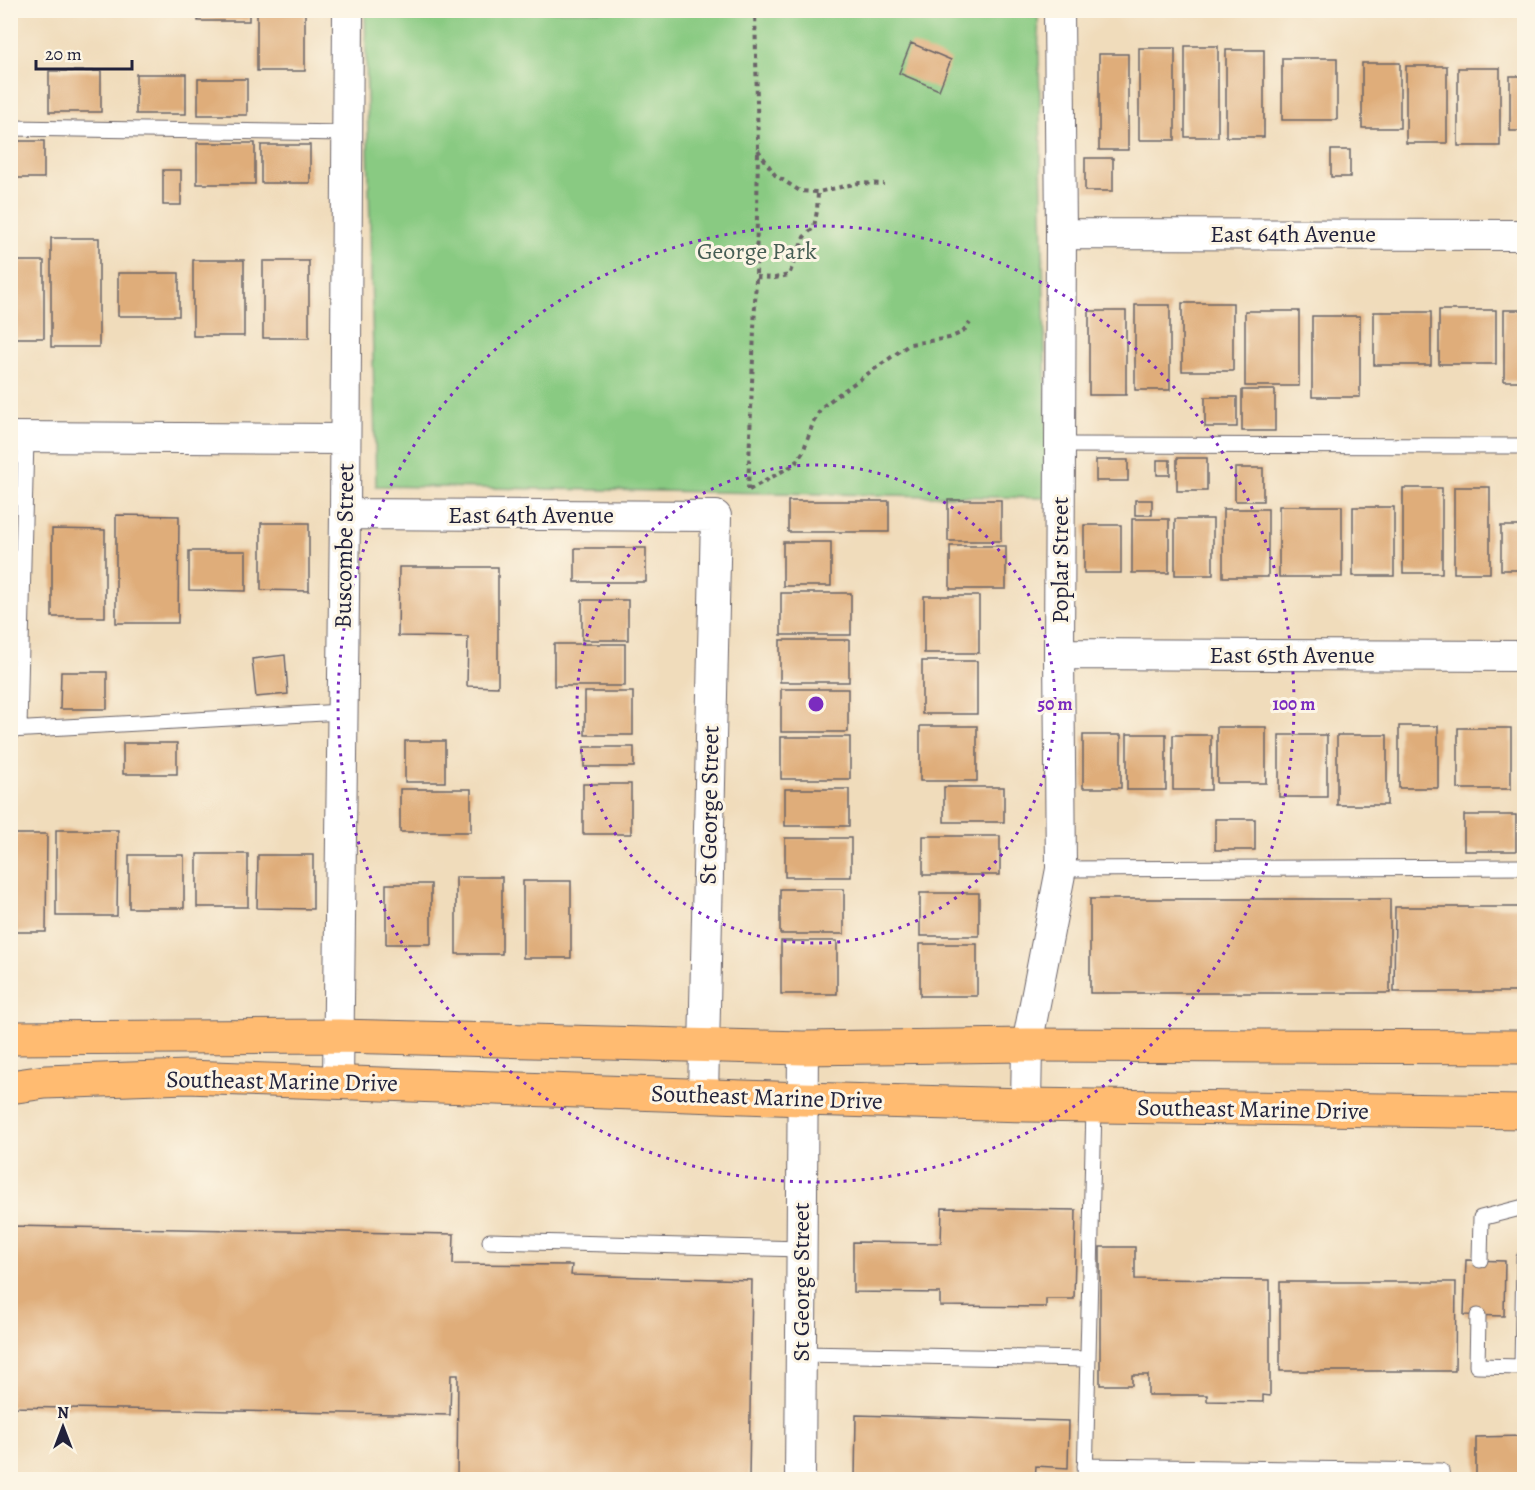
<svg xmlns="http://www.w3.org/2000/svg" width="1535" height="1490" font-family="Alegreya,serif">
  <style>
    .green { fill: #89ca82; stroke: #56765e; stroke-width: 1.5 }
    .building { fill: #dfad7a }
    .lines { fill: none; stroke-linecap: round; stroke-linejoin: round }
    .service-casing { stroke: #6a6368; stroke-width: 17 }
    .minor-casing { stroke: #6a6368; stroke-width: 32 }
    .primary-casing { stroke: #6a6368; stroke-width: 35 }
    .path { stroke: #6a6368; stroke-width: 4; stroke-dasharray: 4.5 4.5; stroke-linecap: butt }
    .service { stroke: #fff; stroke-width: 15 }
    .minor { stroke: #fff; stroke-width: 30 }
    .primary { stroke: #ffbb71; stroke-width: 33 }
    .ring { fill: none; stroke: #7b2cbf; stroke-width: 3; stroke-dasharray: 3 6 }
    .labels { text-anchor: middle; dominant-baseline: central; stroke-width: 6; stroke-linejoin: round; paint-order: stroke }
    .street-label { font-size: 24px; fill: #22223b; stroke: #fcf5e5 }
    .park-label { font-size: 24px; fill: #465d54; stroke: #fcf5e5 }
    .centre { fill: #7b2cbf; stroke: #fcf5e5; stroke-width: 3 }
    .ring-label { font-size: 18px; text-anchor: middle; font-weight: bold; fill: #7b2cbf; stroke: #fcf5e5; stroke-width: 6; stroke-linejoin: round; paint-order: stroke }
  </style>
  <rect width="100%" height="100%" fill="#fcf5e5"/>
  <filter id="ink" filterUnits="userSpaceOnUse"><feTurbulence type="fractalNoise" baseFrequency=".0167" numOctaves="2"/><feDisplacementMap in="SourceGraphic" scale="12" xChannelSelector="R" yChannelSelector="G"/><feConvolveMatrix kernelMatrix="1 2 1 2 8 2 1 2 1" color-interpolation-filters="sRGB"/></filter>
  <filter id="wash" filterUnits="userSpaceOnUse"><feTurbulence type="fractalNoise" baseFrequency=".008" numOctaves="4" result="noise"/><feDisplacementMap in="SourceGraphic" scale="24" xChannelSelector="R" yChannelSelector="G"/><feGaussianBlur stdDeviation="1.35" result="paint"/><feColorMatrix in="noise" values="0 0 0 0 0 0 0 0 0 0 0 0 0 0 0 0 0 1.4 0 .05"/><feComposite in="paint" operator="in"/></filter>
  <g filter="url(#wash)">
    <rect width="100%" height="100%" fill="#f0dcbb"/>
    <path class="green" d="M365 11H1038L1048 498 376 486Z"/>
    <g id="blocks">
      <path class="building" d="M127 10H185V14H127Z
        M198 10H249V21H198Z
        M257 10H305V71H257Z
        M911 43 951 60 939 90 899 73Z
        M1185 46H1218V137H1185Z
        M1139 48H1175V140H1139Z
        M1226 50H1264V137H1226Z
        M1099 54H1128V150H1099Z
        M1282 58H1337V120H1282Z
        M1362 63H1400V128H1362Z
        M1406 66H1447V143H1406Z
        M1458 68H1500V146H1458Z
        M49 71H101V112H49Z
        M136 74H186V114H136Z
        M1510 76H1524V131H1510Z
        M198 79H247V115H198Z
        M10 141H44V178H10Z
        M197 143H255V184H197Z
        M261 145H310V183H261Z
        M1331 150H1350V177H1331Z
        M1085 158H1113V191H1085Z
        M163 170H181V205H163Z
        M51 238H99V347H51Z
        M193 260H244V336H193Z
        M10 261H44V338H10Z
        M263 261H309V338H263Z
        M118 273H179V316H118Z
        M1182 303H1233V371H1182Z
        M1135 305H1170V390H1135Z
        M1439 310H1496V364H1439Z
        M1504 310H1524V381H1504Z
        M1089 311H1126V395H1089Z
        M1245 311H1299V386H1245Z
        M1374 312H1431V365H1374Z
        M1312 316H1360V397H1312Z
        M1242 390H1275V431H1242Z
        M1205 397H1237V427H1205Z
        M1177 458H1207V491H1177Z
        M1096 460H1128V481H1096Z
        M1157 460H1170V475H1157Z
        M1235 468H1263V501H1235Z
        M1454 487H1490V573H1454Z
        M1403 488H1442V573H1403Z
        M948 500H1001V541H948Z
        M1135 500H1152V515H1135Z
        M788 501H889V532H788Z
        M1279 506H1342V577H1279Z
        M1353 507H1394V576H1353Z
        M1223 509H1268V577H1223Z
        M116 515 179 516 178 623H116Z
        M1132 519H1169V573H1132Z
        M1175 519H1213V575H1175Z
        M261 523H309V591L261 590Z
        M1084 525H1121V573H1084Z
        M1501 526H1524V570H1501Z
        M52 529 105 530V617H52Z
        M783 542H831V586H783Z
        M950 546H1006V589H950Z
        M575 548H646V582H575Z
        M189 551H246V591L189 590Z
        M399 567H498V687L467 686 468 637 398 636Z
        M781 593H851V635H781Z
        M924 596H979V653H924Z
        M582 600H628V640H582Z
        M780 640H849V682H780Z
        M554 644H625V686H554Z
        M285 655 288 694 256 697 252 659Z
        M922 661H977V714H922Z
        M61 672H107V709H60Z
        M781 689H848V732H781Z
        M585 692H633V735H585Z
        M920 726H977V781H920Z
        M1399 726H1438V788H1399Z
        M1217 727H1266V783H1217Z
        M1458 728H1511V789H1458Z
        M1127 734H1166V790H1127Z
        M1083 735H1121V788H1083Z
        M1173 735H1211V790H1173Z
        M1279 735H1327V797H1279Z
        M1337 735H1387V805H1337Z
        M781 737H850V779H781Z
        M405 741H445V782H405Z
        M123 743H177V774H123Z
        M584 747H634V767H584Z
        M583 784H631V834H583Z
        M944 787H1004V822H944Z
        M400 789H471V832H400Z
        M785 789H849V826H785Z
        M1464 815H1516V851H1464Z
        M1215 819H1255V850H1215Z
        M56 830H118L117 916H56Z
        M10 834H47L46 932H10Z
        M923 836H1000V875H923Z
        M785 838H851V877H785Z
        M197 854H248V907H197Z
        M129 855H184V908H129Z
        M258 855H313V909L257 908Z
        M456 877H502V954H456Z
        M523 881H571V958H523Z
        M386 884H431V944H386Z
        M780 889H844V934H780Z
        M920 893H979V936H920Z
        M1090 899H1390V993H1090Z
        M1395 907H1524V992H1394Z
        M781 941H837V994H781Z
        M920 944H977V996H920Z
        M942 1208 1076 1210 1074 1299H1046V1307L940 1306V1293L853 1292V1242L941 1243Z
        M10 1226 454 1234 453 1264 572 1265 571 1275 752 1280 749 1480H457L458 1375H451L450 1415 10 1407Z
        M1100 1247H1135V1279L1270 1280V1396L1263 1395V1402L1207 1401V1395H1148V1375H1132V1385H1100Z
        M1466 1260 1505 1261 1504 1316 1464 1315Z
        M1280 1282H1456L1455 1371H1280Z
        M856 1415 1069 1421 1068 1468 1036 1466 1035 1480H855Z
        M1524 1436V1480H1476V1437Z"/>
    </g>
  </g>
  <g filter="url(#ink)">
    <use href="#blocks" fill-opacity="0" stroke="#6a6368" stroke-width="1.5"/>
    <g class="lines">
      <defs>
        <path id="service" d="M10 128 347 133
          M1060 445 1524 446
          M19 729 26 438
          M10 730 342 712
          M1061 869 1524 867
          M490 1241 802 1249
          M1524 1258 1522 1367H1524
          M1480 1260 1481 1218 1524 1207
          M1478 1316 1477 1366 1522 1367
          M801 1354 1088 1359
          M1085 1466 1441 1471 1442 1480
          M1085 1480 1094 1107"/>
        <path id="minor" d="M1061 234 1524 235
          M10 437 345 439
          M345 514 716 516 703 1095
          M1059 654 1524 656
          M338 1081 345 514 348 10
          M1026 1105 1027 1045 1061 869 1059 654 1061 234 1059 10
          M800 1480 803 1048"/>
        <path id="primary" d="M10 1038 339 1036 803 1048 1027 1045 1524 1047
          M10 1087 45 1082 187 1077 802 1099 1026 1105 1524 1112"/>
      </defs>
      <use href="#service" class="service-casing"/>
      <use href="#minor" class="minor-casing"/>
      <use href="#primary" class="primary-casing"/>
      <path class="path" d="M758 150 775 175 800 191 818 192 859 183 884 184
        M756 277 775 278 789 275 804 237 814 227 817 211 818 192
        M748 490 756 277 758 149 755 10
        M749 490 795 464 803 452 813 423 822 407 839 394 910 344 949 338 963 332 970 323"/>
      <use href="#service" class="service"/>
      <use href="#minor" class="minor"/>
      <use href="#primary" class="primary"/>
    </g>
  </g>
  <g class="ring">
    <circle cx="816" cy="704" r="239"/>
    <circle cx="816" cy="704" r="478"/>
  </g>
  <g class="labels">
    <g class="street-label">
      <text x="1293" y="234">East 64th Avenue</text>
      <text x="531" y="515">East 64th Avenue</text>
      <text transform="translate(344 546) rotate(-89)">Buscombe Street</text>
      <text transform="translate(1060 560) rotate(-90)">Poplar Street</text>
      <text x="1292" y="655">East 65th Avenue</text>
      <text transform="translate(709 805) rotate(-89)">St George Street</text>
      <text transform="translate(282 1081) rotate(1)">Southeast Marine Drive</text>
      <text transform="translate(767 1097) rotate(2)">Southeast Marine Drive</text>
      <text transform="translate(1253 1109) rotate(1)">Southeast Marine Drive</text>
      <text transform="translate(801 1282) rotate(-90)">St George Street</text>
    </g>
    <g class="park-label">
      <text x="757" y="251">George Park</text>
    </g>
  </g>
  <circle cx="816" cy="704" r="9" class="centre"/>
  <g class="ring-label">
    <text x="1055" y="710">50 m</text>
    <text x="1294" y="710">100 m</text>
  </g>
  <rect width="1535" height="1490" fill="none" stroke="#fcf5e5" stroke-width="36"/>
  <g transform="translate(63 1427)" stroke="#fcf5e5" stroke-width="4.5" paint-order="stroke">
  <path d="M0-4.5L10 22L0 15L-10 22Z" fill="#22223b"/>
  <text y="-9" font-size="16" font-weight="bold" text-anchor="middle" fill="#22223b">N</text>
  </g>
  <path d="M36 60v9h96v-9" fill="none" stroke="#22223b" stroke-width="3"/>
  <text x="45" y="60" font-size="18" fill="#22223b" stroke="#fcf5e5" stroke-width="4.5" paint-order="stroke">20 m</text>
</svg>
